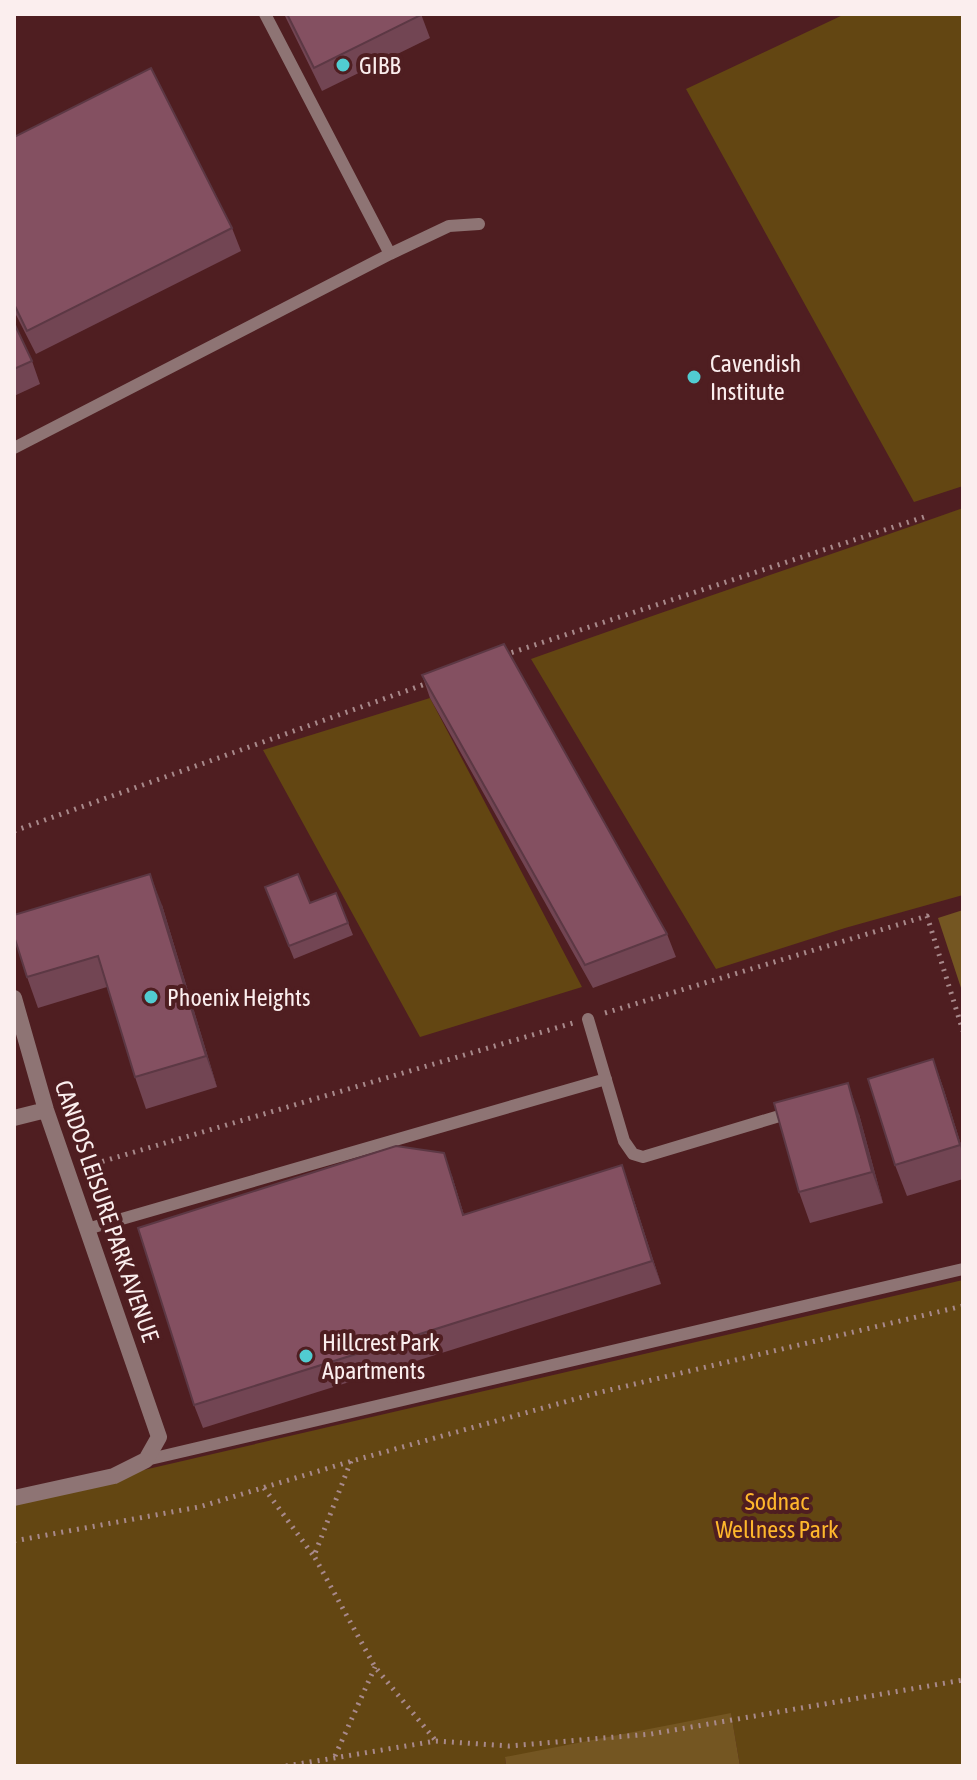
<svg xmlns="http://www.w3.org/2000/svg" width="977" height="1780" font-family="'Asap Condensed',sans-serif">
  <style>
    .green { fill: #634612 }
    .forest { fill: #745622 }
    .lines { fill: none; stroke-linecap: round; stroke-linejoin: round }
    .path { stroke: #a8898b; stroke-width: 5; stroke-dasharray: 2 6; stroke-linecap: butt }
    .lane { stroke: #8e7474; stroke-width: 12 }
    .street { stroke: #8e7474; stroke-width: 16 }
    .wall { fill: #724553 }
    .shaded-wall { fill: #5c3844 }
    .building { fill: #845061; stroke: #5c3844; stroke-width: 2 }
    .poi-dot { fill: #51ccd1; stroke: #4f1e21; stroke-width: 3 }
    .labels { text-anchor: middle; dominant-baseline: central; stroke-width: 8; stroke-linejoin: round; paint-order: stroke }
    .poi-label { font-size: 24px; fill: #fbeeee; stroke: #4f1e21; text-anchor: start }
    .street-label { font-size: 24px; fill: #fbeeee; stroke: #4f1e21 }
    .park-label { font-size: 24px; fill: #feb72c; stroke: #4f1e21 }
  </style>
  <rect width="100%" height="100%" fill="#4f1e21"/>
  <path class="green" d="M845 14H963V486L914 502 686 89Z
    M963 508V895L845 928 716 969 531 659C674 607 819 559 963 508Z
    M430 698 582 987 420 1037 263 750Z
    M963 1280V1766H740L731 1714 505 1758 506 1766H14V1500Z"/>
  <path class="forest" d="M963 910V994L938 918Z
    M731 1713 740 1766H506L505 1757Z"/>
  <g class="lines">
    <path class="path" d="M504 655 924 517
      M14 831 431 682
      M605 1013 927 916 963 1031
      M87 1166 573 1023
      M351 1461 314 1556 375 1667 436 1741
      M264 1488 313 1555
      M14 1541 199 1507 352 1461 597 1393 963 1306
      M335 1756 375 1667
      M286 1766 436 1741 509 1746 651 1734 963 1680"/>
    <path class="lane" d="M265 14 390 254
      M14 448 390 254 449 226 479 224
      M588 1019 624 1141 633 1154 643 1157 786 1114
      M87 1229 606 1079
      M146 1460 963 1269"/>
    <path class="street" d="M14 998 46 1110 159 1437 146 1460 114 1476 14 1498
      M14 1118 46 1110"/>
  </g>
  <path class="wall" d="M284 14H421L430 38 322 91Z
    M14 137 232 228 241 251 36 354 14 311Z
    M14 323 32 361 40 384 14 396Z
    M422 675 667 934 676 957 593 988 430 698Z
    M265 887 310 903 336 893 353 935 294 959Z
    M162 905 217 1087 146 1109 135 1077 107 987 38 1008 27 977Z
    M933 1059 944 1090 963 1151V1179L907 1196 895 1165Z
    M859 1114 883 1203 810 1223 799 1192Z
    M452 1176 464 1215 630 1188 661 1284 203 1428 194 1405Z"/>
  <path class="shaded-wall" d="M150 874 162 905 217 1087 206 1056Z
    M933 1059 944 1090 963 1151V1155Z
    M848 1083 859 1114 883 1203 872 1172Z
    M444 1153 452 1176 471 1238 463 1215Z
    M622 1165 630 1188 661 1284 652 1261Z"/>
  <path class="building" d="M287 14H421V15L314 68Z
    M151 68 232 228 27 331 14 304V137Z
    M14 323 32 361 14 369Z
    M504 644 667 934 585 965 422 675Z
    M150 874 206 1056 135 1077 98 956 27 977 14 936V915Z
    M298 874 310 903 336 893 348 923 289 946 265 887Z
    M933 1059 960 1145 895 1165 868 1079Z
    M848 1083 872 1172 799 1192 774 1103Z
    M396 1146 444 1153 463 1215 622 1165 652 1261 194 1405 138 1228Z"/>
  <g class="poi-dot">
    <circle cx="343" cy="65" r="8"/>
    <circle cx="694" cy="377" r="8"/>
    <circle cx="151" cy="997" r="8"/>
    <circle cx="306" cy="1356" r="8"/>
  </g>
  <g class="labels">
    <g class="poi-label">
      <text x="359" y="65">GIBB</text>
      <text x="710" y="363">Cavendish<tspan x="710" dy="28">Institute</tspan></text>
      <text x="167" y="997">Phoenix Heights</text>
      <text x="322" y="1342">Hillcrest Park<tspan x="322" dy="28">Apartments</tspan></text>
    </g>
    <g class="street-label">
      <text transform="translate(107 1211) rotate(71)">CANDOS LEISURE PARK AVENUE</text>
    </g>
    <g class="park-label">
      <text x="777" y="1501">Sodnac<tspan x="777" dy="28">Wellness Park</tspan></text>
    </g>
  </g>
  <rect width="977" height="1780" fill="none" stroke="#fbeeee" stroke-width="32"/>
</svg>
